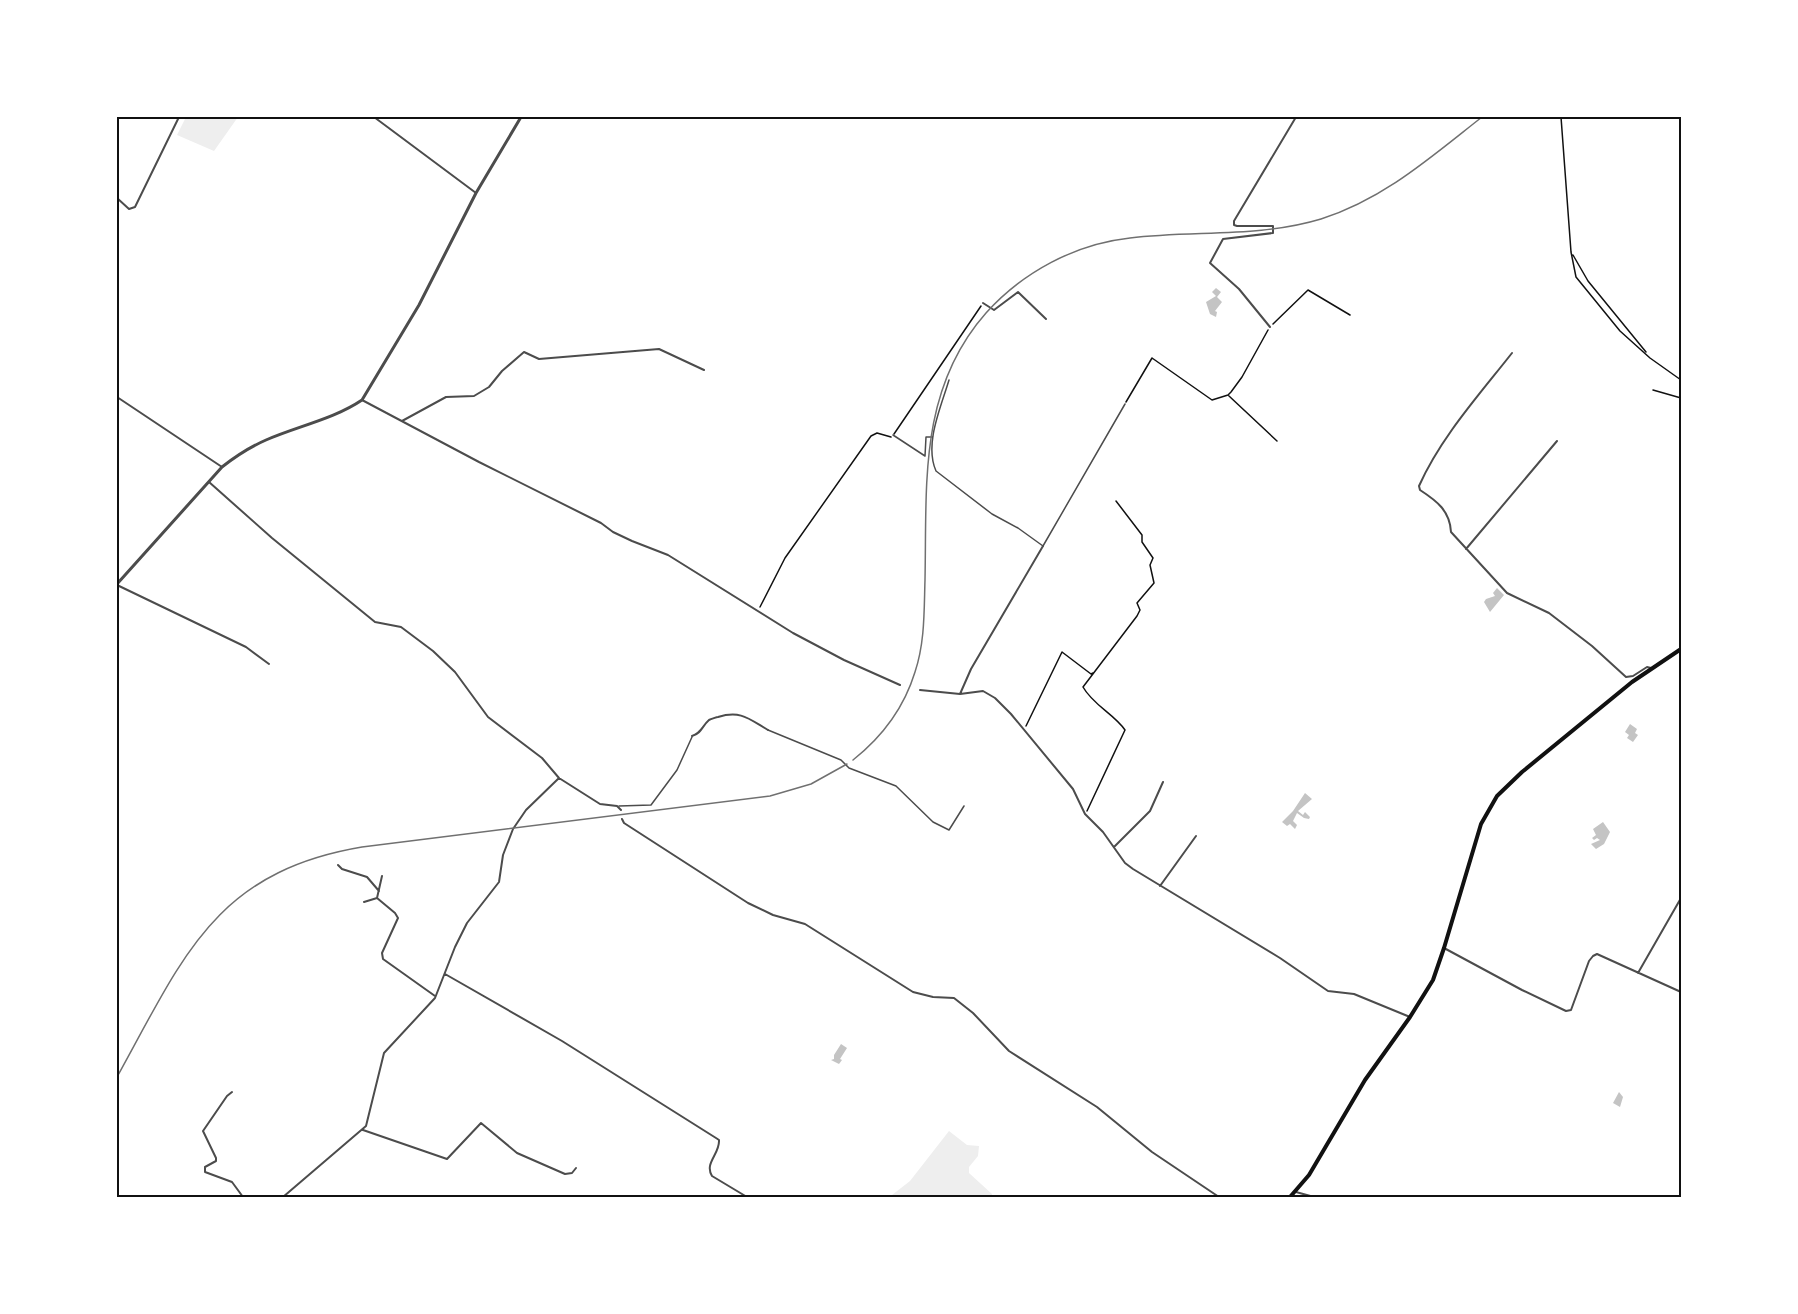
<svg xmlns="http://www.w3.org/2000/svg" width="1798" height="1314" font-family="Jost,sans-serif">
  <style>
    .green { fill: #eee }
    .building { fill: #c4c4c4 }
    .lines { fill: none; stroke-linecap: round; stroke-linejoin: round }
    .path { stroke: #111; stroke-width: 1.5 }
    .service { stroke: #4c4c4c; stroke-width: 1.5 }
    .minor { stroke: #4c4c4c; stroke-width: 2 }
    .tertiary { stroke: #4c4c4c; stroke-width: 3 }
    .secondary { stroke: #111; stroke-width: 4 }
    .rail { stroke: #707070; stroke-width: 1.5 }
    .neatline { fill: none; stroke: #111; stroke-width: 2 }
  </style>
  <rect width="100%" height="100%" fill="#fff"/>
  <path class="green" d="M186 117H238L214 151 177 135Z
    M949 1131 967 1145 979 1146 978 1156 969 1167V1173L992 1194V1197H898L892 1195 910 1181Z"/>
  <path class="building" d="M1216 288 1221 292 1217 297 1222 302 1215 311 1217 312 1216 317 1210 314 1206 302 1216 296 1212 292Z
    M1497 588 1504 595 1490 612 1484 602 1486 599 1495 596 1493 593Z
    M1630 724 1637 729 1635 733 1638 735 1633 742 1627 738 1629 735 1625 732Z
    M1305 793 1312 799 1298 811 1303 815 1305 812 1310 817 1309 819 1304 818 1297 813 1293 821 1297 825 1295 829 1290 824 1287 826 1282 822 1293 811Z
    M1603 822 1610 832 1604 844 1596 849 1591 844 1600 840 1597 838 1594 840 1592 838 1596 835 1593 829Z
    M841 1044 847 1048 840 1059 842 1060 839 1064 831 1060 834 1059V1055Z
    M1619 1092 1623 1097 1620 1107 1613 1103Z"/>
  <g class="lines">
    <path class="path" d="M1561 117 1571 252 1576 277 1620 331 1650 358 1681 380
      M1573 255 1588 281 1646 352
      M1273 324 1308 290 1350 315
      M1653 390 1681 398
      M1229 396 1277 441
      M1126 402 1152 358 1212 400 1228 395 1231 392 1242 377 1268 330
      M894 434 981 306
      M760 607 785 558 871 436 877 433 891 437
      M1026 726 1062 652 1091 674 1093 673
      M1087 811 1125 730C1114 714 1093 705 1083 687L1137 616 1140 610 1137 603 1154 583 1150 565 1153 558 1142 542V535L1116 501"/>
    <path class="service" d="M949 380C941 407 924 444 936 471L992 514 1018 528 1043 546 1125 404
      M893 435 925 456 926 437H933
      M768 730 841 760 849 768 896 786 933 822 949 830 964 806
      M619 806 651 805 677 770 692 737"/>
    <path class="minor" d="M374 117 476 193
      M117 198 129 209 135 207 179 117
      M983 303 994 310 1018 292 1046 319
      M1270 327 1239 289 1210 263 1223 239 1273 233V226H1237L1234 225V221L1296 117
      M1512 353C1479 395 1441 437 1419 486L1420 490C1437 501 1450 511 1451 532L1507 593 1549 613 1592 646 1626 677 1633 676 1647 667 1651 668
      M117 397 222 467
      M362 400 479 462 601 523 613 532 632 541 668 555 793 633 844 660 900 685
      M402 421 446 397 474 396 489 387 502 371 524 352 539 359 659 349 704 370
      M209 482 272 538 375 622 401 627 433 651 455 672 488 717 542 758 559 778 600 804 617 806 621 810
      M1466 549 1557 441
      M117 585 246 647 269 664
      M920 690 960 694 983 691 995 698 1011 714 1073 789 1085 814 1103 832 1125 863 1133 869 1280 958 1328 991 1354 994 1410 1017
      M960 694 971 669 1043 546
      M692 736C702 733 702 726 709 720 711 719 717 717 718 717 741 710 749 719 768 730
      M622 819 624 823 748 903 773 915 805 924 913 992 933 997 954 998 973 1013 1009 1051 1097 1107 1152 1152 1219 1197
      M1114 847 1150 811 1163 782
      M338 865 342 869 367 877 379 891
      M1160 886 1196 836
      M377 898 395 913 398 918 382 953 383 959 435 996
      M364 902 377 898 382 876
      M1444 948 1522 990 1566 1011 1571 1010 1589 961 1593 956 1597 954 1681 992
      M1638 973 1681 898
      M445 974 562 1041 716 1138 719 1140C720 1154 704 1163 712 1176L747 1197
      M232 1092 227 1096 203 1131 216 1158V1161L205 1167V1172L232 1182 243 1197
      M363 1130 447 1159 481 1123 517 1153 565 1174 572 1173 576 1168
      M1296 1192 1314 1197
      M283 1197 366 1126 384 1053 435 998 455 947 467 923 499 882 503 855 513 829 526 810 559 778"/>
    <path class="tertiary" d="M117 584 222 467C236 456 250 447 266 440 298 426 334 419 362 400L419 305 476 193 521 117"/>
    <path class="secondary" d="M1290 1197 1309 1175 1365 1080 1410 1017 1433 980 1444 948 1481 824 1497 796 1522 772 1632 682 1681 649"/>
    <path class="rail" d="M853 760C882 737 904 708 915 672 925 642 924 611 925 580 927 485 918 390 986 313 1023 272 1075 244 1130 238 1194 230 1258 238 1321 219 1384 199 1431 157 1482 117
      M117 1077C183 958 214 872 362 847L770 796 811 784 847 764"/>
  </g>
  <rect width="1798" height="1314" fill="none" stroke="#ffffff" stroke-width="237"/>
  <rect x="118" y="118" width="1562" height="1078" class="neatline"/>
</svg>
